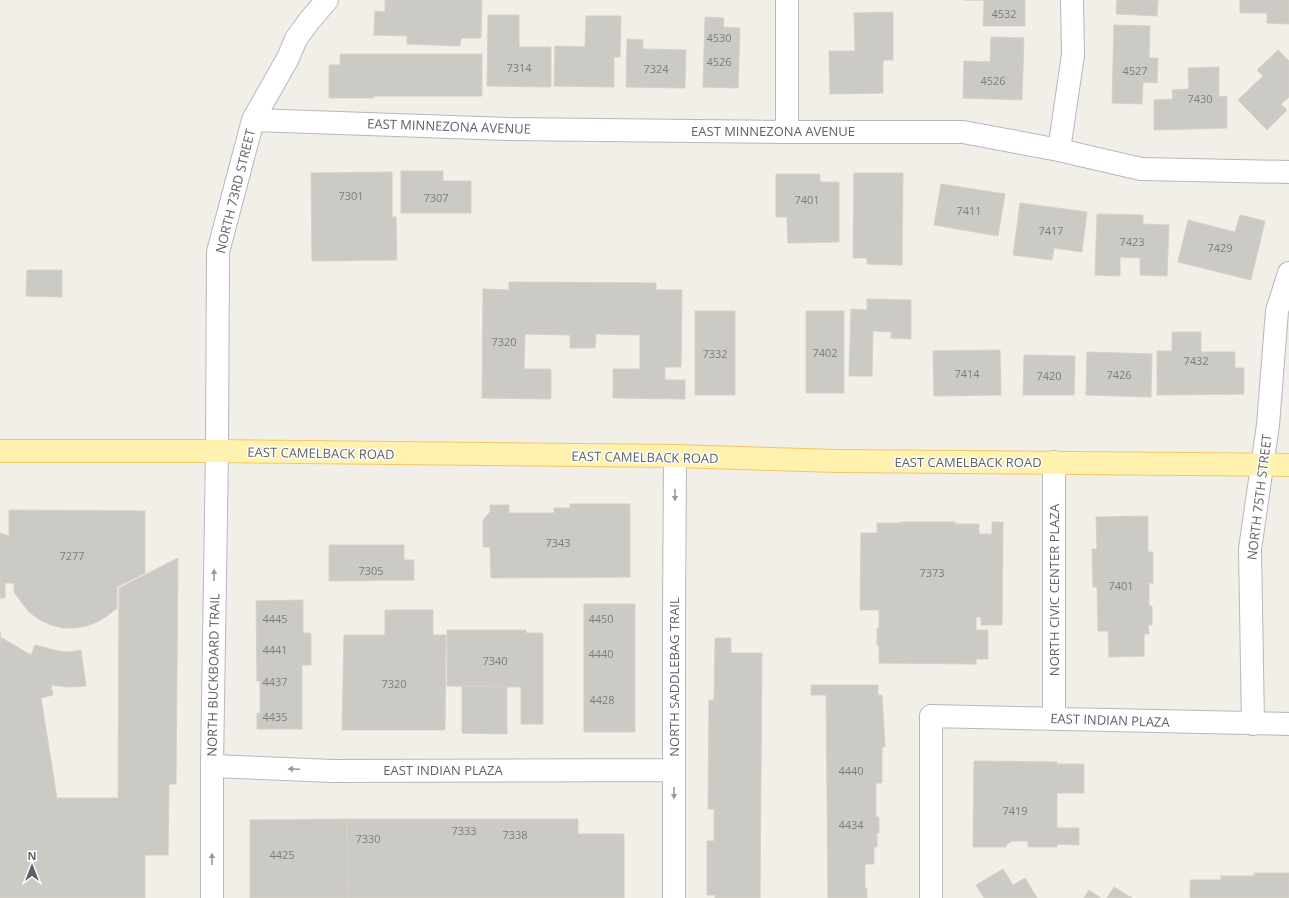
<svg xmlns="http://www.w3.org/2000/svg" width="1289" height="898" font-family="'Open Sans',sans-serif">
  <style>
    .building { fill: #cccac5; stroke: #d6d1c6 }
    .lines { fill: none; stroke-linecap: round; stroke-linejoin: round }
    .street-casing { stroke: #b5b8bc; stroke-width: 24 }
    .primary-casing { stroke: #f2c960; stroke-width: 24 }
    .street { stroke: #fff; stroke-width: 22 }
    .primary { stroke: #fff2af; stroke-width: 22 }
    .oneway { fill: #979a9d }
    .labels { text-anchor: middle; dominant-baseline: central; stroke-width: 3; stroke-linejoin: round; paint-order: stroke }
    .number-label { font-size: 11px; fill: #7a7d7f }
    .street-label { font-size: 13px; fill: #5f6368; stroke: #fff }
  </style>
  <rect width="100%" height="100%" fill="#f1efe8"/>
  <path class="building" d="M385 0H482L481 38H461L460 46 407 44V36L374 35 375 11 385 12Z
    M964 0H1025V26H983L984 0Z
    M1117 0H1158L1157 16 1116 14Z
    M1240 0H1289V24L1267 23V13H1240Z
    M893 12V60H883V93L830 94 829 51H855L854 13Z
    M488 15H519V47H551V87L487 86Z
    M586 16H621L620 57H614V87L554 86 555 46 585 47Z
    M705 17 724 18 723 27 740 28 738 88 703 87Z
    M1114 25 1150 26 1149 58H1158L1157 83 1143 82 1142 104 1112 103Z
    M991 37 1024 38 1022 100 963 98 964 61 990 62Z
    M627 39 643 40V49L686 50 685 88 626 87Z
    M1278 50 1289 61V97L1281 104 1287 110 1267 130 1238 100 1263 76 1257 70Z
    M340 54H482V96H374V98H329V65H340Z
    M1219 67V97L1227 96V128L1154 130V100L1173 99 1172 90 1189 89 1188 68Z
    M401 171H443V181H471V213H401Z
    M392 172V217H396L397 260 312 261 311 173Z
    M854 173H903L902 265 867 264V258H853Z
    M776 174H820V182H839V242L788 243 787 217H776Z
    M941 184 1005 194 998 236 934 225Z
    M1020 203 1087 212 1082 252 1054 248 1052 260 1013 255Z
    M1097 214 1143 215V224L1169 225 1167 276 1140 275V258L1120 257V276L1095 275Z
    M1240 215 1265 221 1251 280 1178 262 1188 220 1235 232Z
    M27 270H62V297L26 296Z
    M509 282 656 283V290H682L681 367H665V380H685V399L613 398V369H640V335L596 334 595 348H570V335L525 334 524 369H551V399L482 398 483 289 509 290Z
    M867 299 911 300V339L891 338V332L873 331 872 376H849L851 309 867 310Z
    M695 311H735V395H695Z
    M806 311H844V393H806Z
    M1172 332H1201V352H1235V368H1244V394L1157 395V351H1172Z
    M1000 350 1001 395 934 396 933 351Z
    M1087 352 1152 354 1151 397 1086 395Z
    M1024 355 1075 356 1074 395H1023Z
    M570 504H630V577L491 578 490 547H483V520L490 512V505H509V513H554V508H570Z
    M9 510 145 511V573L117 587V608L107 616 97 622 86 626 74 628H63L51 625 40 620 30 613 22 603 14 592V583H5V598H0V533L9 536Z
    M1148 516V552H1153V584L1149 582V606H1152V625H1148L1149 634H1144V656L1109 657 1108 631H1098L1097 587H1093L1092 549H1097L1096 517Z
    M901 522H955V524H979V534H992V522H1003L1002 625H981V617H976V630H988V659H976V664L879 663V645H877V628H879V610H860L861 533H877V523H901Z
    M329 545H404V560H414V580L329 581Z
    M178 558 176 784H169L168 855H145V898H0V631V637L31 655 35 645 58 651 69 652 81 650 86 686 68 687 51 685 53 695 41 698 57 798H118L119 588Z
    M303 600V633H311V665H302V729H257V713H260V681H257L256 601Z
    M584 604H635V732H584Z
    M385 610H433V635H446L445 730H342L344 635H385Z
    M447 630H526V633H543V724H521V687L447 686Z
    M715 638H731V653H762L760 898H715V895H707V841H714V809H708L709 700H714Z
    M811 685H878V695H882L885 747H882V783H876V817H879V833H877V847H874V864H865V888H867V898H828L826 695H811Z
    M462 686H507V734L462 733Z
    M974 761 1057 762V764H1084V793H1057V828H1079V845L1057 844V847H1028V841H1012L1006 845V847H973Z
    M347 819H578V834H624V898H348Z
    M347 819 348 898H250V820Z
    M1003 869 1013 885 1025 878 1037 898H984L976 885Z
    M1254 873H1289V898H1190V880H1221V876H1254Z
    M1114 887 1132 898H1107Z
    M1089 890 1101 898H1084Z"/>
  <g class="lines">
    <defs>
      <path id="street" d="M253 120 508 129 787 132H963L1059 150 1141 169 1289 172
        M787 132V0
        M1059 150 1073 55 1072 0
        M1054 462V718
        M1253 724 1250 549 1268 425 1277 311 1289 273
        M212 766 333 771 674 770
        M212 898V766L217 451 218 252 253 120 288 58 296 39 309 21 327 0
        M674 898V618L675 456
        M931 898V716L1289 724"/>
      <path id="primary" d="M0 451H217L675 456 838 461 1289 465"/>
    </defs>
    <use href="#street" class="street-casing"/>
    <use href="#primary" class="primary-casing"/>
    <use href="#street" class="street"/>
    <use href="#primary" class="primary"/>
  </g>
  <defs><path id="oneway-solid" d="M-6-.8H1V-3.2L6.5 0L1 3.2V.8H-6Z"/></defs>
  <g class="oneway">
    <use href="#oneway-solid" transform="translate(675 495) rotate(90)"/>
    <use href="#oneway-solid" transform="translate(214 575) rotate(-89)"/>
    <use href="#oneway-solid" transform="translate(294 769) rotate(-178)"/>
    <use href="#oneway-solid" transform="translate(674 793) rotate(90)"/>
    <use href="#oneway-solid" transform="translate(212 859) rotate(-90)"/>
  </g>
  <g class="labels">
    <g class="number-label">
      <text x="1004" y="13">4532</text>
      <text x="719" y="37">4530</text>
      <text x="719" y="61">4526</text>
      <text x="519" y="67">7314</text>
      <text x="656" y="68">7324</text>
      <text x="1135" y="70">4527</text>
      <text x="993" y="80">4526</text>
      <text x="1200" y="98">7430</text>
      <text x="351" y="195">7301</text>
      <text x="436" y="197">7307</text>
      <text x="807" y="199">7401</text>
      <text x="969" y="210">7411</text>
      <text x="1051" y="230">7417</text>
      <text x="1132" y="241">7423</text>
      <text x="1220" y="247">7429</text>
      <text x="504" y="341">7320</text>
      <text x="825" y="352">7402</text>
      <text x="715" y="353">7332</text>
      <text x="1196" y="360">7432</text>
      <text x="967" y="373">7414</text>
      <text x="1119" y="374">7426</text>
      <text x="1049" y="375">7420</text>
      <text x="558" y="542">7343</text>
      <text x="72" y="555">7277</text>
      <text x="371" y="570">7305</text>
      <text x="932" y="572">7373</text>
      <text x="1121" y="585">7401</text>
      <text x="275" y="618">4445</text>
      <text x="601" y="618">4450</text>
      <text x="275" y="649">4441</text>
      <text x="601" y="653">4440</text>
      <text x="495" y="660">7340</text>
      <text x="275" y="681">4437</text>
      <text x="394" y="683">7320</text>
      <text x="602" y="699">4428</text>
      <text x="275" y="716">4435</text>
      <text x="851" y="770">4440</text>
      <text x="1015" y="810">7419</text>
      <text x="851" y="824">4434</text>
      <text x="464" y="830">7333</text>
      <text x="515" y="834">7338</text>
      <text x="368" y="838">7330</text>
      <text x="282" y="854">4425</text>
    </g>
    <g class="street-label">
      <text transform="translate(449 126) rotate(2)">EAST MINNEZONA AVENUE</text>
      <text x="773" y="131">EAST MINNEZONA AVENUE</text>
      <text transform="translate(235 191) rotate(-76)">NORTH 73RD STREET</text>
      <text transform="translate(321 453) rotate(1)">EAST CAMELBACK ROAD</text>
      <text transform="translate(645 457) rotate(1)">EAST CAMELBACK ROAD</text>
      <text x="968" y="462">EAST CAMELBACK ROAD</text>
      <text transform="translate(1259 497) rotate(-83)">NORTH 75TH STREET</text>
      <text transform="translate(1054 590) rotate(-90)">NORTH CIVIC CENTER PLAZA</text>
      <text transform="translate(213 675) rotate(-89)">NORTH BUCKBOARD TRAIL</text>
      <text transform="translate(674 677) rotate(-90)">NORTH SADDLEBAG TRAIL</text>
      <text transform="translate(1110 720) rotate(2)">EAST INDIAN PLAZA</text>
      <text x="443" y="770">EAST INDIAN PLAZA</text>
    </g>
  </g>
  <g transform="translate(32 866)" stroke="#ffffff" stroke-width="3" paint-order="stroke">
  <path d="M0-3L7 15L0 10L-7 15Z" fill="#5f6368"/>
  <text y="-6" font-size="11" font-weight="bold" text-anchor="middle" fill="#5f6368">N</text>
  </g>
</svg>
